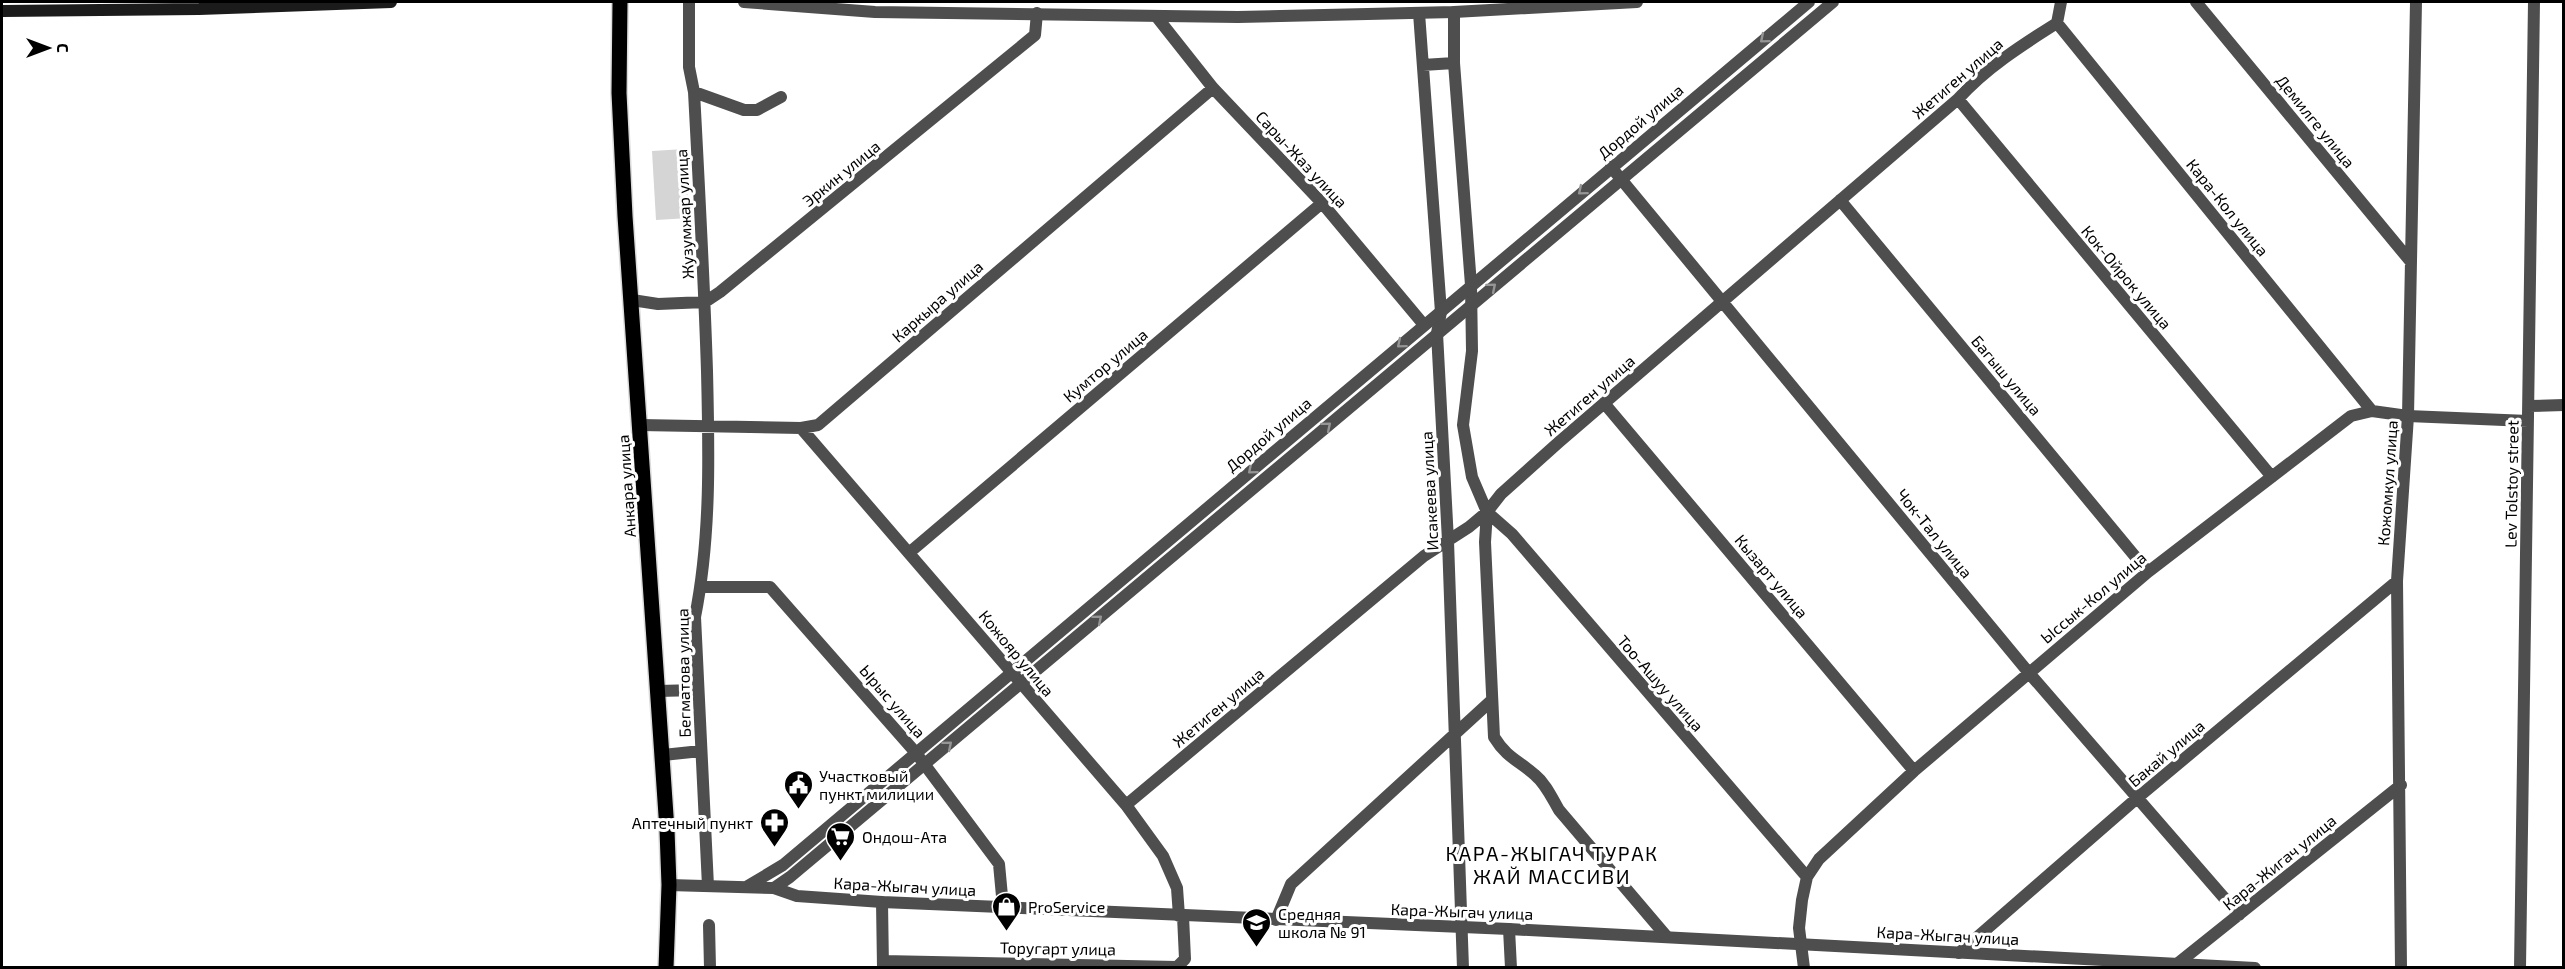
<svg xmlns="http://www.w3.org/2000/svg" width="2565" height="969" font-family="'Exo 2',sans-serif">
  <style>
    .pitch { fill: #d5d5d5 }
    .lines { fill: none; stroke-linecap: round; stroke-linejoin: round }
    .primary-casing { stroke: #dbdbdb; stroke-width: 18 }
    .minor { stroke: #4e4e4e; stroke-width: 12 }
    .tertiary { stroke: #4e4e4e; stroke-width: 12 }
    .secondary { stroke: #1b1b1b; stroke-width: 12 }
    .primary { stroke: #000; stroke-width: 15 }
    .oneway { stroke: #959595 }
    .labels { text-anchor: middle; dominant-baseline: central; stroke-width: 6; stroke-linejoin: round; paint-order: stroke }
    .street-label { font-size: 16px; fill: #000; stroke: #fff }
    .poi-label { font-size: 16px; fill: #000; stroke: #fff; text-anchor: start }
    .quarter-label { font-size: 20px; letter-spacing: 1.5px; fill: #000; stroke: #fff }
  </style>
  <rect width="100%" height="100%" fill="#fff"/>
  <path class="pitch" d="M685 149 689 218 656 220 652 151Z"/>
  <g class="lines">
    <defs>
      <path id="primary" d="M620 2 619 93 625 216 667 830 669 885 666 968"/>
    </defs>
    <use href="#primary" class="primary-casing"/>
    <path class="minor" d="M689 2V67L694 92C699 185 704 278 707 371 709 452 711 537 695 617L708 886
      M2196 2 2411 262
      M1454 12V63L1471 285 1472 351 1463 425 1472 477 1487 512 1485 542 1494 737C1507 758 1518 760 1535 775 1546 784 1552 798 1559 810L1667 937
      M1419 13 1441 312 1437 333 1448 541 1463 968
      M1156 16 1213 88 1322 203 1424 325
      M2057 23 2372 411
      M1423 65 1454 63
      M694 92 744 110H757L781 97
      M1958 99 2272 477
      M1611 167 2029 673 2239 915
      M1840 200 2148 572
      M632 300 658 304 705 302 720 292 1035 35 1037 13
      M1604 403 1914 771
      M2529 406 2564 405
      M640 425 801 428 818 425 1213 88
      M801 428 1126 805 1163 856 1177 888 1179 916
      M1487 512 1512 534 1807 877
      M910 552 1322 203
      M701 587H770L916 753 999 864 1003 907
      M658 691 698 690
      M663 755 701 751
      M1126 805 1424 556 1469 527 1487 512 1501 494 1559 442 1958 99C1986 68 2022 45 2057 23L2061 2
      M882 902 883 968
      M1276 920 1291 884 1492 700
      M709 925 710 968
      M1509 929 1511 968
      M1959 953 2136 799 2397 581
      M883 961 1177 967 1185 959 1183 916
      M2177 964 2401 785
      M1804 968 1799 928 1802 900 1807 877 1819 859 1914 771 2148 572 2351 416 2372 411 2408 416 2528 421
      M2401 968 2397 581 2408 416 2416 2
      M2520 968 2534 2"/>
    <path class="tertiary" d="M744 2 875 12 1238 17 1454 12 1637 2
      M669 885 774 888 797 896 882 902 1509 929 2255 968
      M748 886 783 865 1809 2
      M774 888 790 877 1833 2"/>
    <path class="secondary" d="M2 11 199 9 391 2"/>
    <use href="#primary" class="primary"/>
  </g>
  <defs><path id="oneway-chevron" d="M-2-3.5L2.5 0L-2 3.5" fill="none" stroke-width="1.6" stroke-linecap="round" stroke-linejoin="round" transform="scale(1.5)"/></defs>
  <g class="oneway">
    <use href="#oneway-chevron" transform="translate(1764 39) rotate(140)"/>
    <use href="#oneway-chevron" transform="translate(1582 191) rotate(140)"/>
    <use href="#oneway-chevron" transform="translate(1492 287) rotate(-40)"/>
    <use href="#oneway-chevron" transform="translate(1401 344) rotate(140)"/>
    <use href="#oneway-chevron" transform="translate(1327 426) rotate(-40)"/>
    <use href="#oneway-chevron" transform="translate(1252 470) rotate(140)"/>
    <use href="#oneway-chevron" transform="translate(1098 619) rotate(-40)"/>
    <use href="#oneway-chevron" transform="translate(948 745) rotate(-40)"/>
  </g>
  <defs>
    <symbol id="civic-pin" viewBox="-11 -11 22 30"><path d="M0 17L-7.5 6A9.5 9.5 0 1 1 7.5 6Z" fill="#000" stroke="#fff"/><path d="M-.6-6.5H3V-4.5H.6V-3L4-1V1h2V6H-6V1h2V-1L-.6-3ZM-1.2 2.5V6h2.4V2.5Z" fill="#fff"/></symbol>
    <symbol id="pharmacy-pin" viewBox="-11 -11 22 30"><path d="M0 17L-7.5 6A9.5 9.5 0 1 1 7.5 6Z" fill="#000" stroke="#fff"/><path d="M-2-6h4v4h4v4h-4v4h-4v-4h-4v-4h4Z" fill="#fff"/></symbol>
    <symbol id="supermarket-pin" viewBox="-11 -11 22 30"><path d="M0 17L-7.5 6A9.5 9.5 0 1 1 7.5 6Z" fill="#000" stroke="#fff"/><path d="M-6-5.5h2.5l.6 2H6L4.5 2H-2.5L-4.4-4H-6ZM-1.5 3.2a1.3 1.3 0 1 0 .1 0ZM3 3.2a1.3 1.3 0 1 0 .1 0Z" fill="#fff"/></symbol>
    <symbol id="shop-pin" viewBox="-11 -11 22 30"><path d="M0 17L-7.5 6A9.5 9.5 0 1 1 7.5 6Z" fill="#000" stroke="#fff"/><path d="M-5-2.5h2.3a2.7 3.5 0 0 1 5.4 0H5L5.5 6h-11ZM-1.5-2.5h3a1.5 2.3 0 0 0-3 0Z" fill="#fff"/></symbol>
    <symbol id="school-pin" viewBox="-11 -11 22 30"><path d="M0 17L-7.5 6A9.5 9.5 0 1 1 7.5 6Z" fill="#000" stroke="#fff"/><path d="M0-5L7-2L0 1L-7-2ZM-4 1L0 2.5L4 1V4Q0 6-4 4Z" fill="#fff"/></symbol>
  </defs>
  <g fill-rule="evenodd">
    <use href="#civic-pin" x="782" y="768" width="33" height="45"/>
    <use href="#pharmacy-pin" x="758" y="806" width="33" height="45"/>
    <use href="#supermarket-pin" x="824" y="820" width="33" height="45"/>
    <use href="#shop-pin" x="990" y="890" width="33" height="45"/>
    <use href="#school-pin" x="1240" y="906" width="33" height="45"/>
  </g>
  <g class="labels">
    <g class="street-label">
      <text transform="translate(1957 78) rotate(-41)">Жетиген улица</text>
      <text transform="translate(1640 121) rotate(-40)">Дордой улица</text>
      <text transform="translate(2316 121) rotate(51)">Демилге улица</text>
      <text transform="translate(1302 159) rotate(47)">Сары-Жаз улица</text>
      <text transform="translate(841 173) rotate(-39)">Эркин улица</text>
      <text transform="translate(2228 207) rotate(51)">Кара-Кол улица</text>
      <text transform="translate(684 214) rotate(-93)">Жузумжар улица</text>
      <text transform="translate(2127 277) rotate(50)">Кок-Ойрок улица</text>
      <text transform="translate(937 301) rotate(-41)">Каркыра улица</text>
      <text transform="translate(1105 365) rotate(-40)">Кумтор улица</text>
      <text transform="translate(2007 375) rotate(50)">Багыш улица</text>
      <text transform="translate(1589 395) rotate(-41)">Жетиген улица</text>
      <text transform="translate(1268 434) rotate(-40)">Дордой улица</text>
      <text transform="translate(2387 483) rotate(-86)">Кожомкул улица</text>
      <text transform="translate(2511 484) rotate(-89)">Lev Tolstoy street</text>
      <text transform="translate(626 486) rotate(-94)">Анкара улица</text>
      <text transform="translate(1429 491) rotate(-93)">Исакеева улица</text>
      <text transform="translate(1935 533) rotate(51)">Чок-Тал улица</text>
      <text transform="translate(1772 576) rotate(50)">Кызарт улица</text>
      <text transform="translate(2093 597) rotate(-40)">Ыссык-Кол улица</text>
      <text transform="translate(1017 653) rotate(50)">Кожояр улица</text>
      <text transform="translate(683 673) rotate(-91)">Бегматова улица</text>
      <text transform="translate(1661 683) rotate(49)">Тоо-Ашуу улица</text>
      <text transform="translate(893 701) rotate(49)">Ырыс улица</text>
      <text transform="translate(1218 707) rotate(-40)">Жетиген улица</text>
      <text transform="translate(2166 753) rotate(-40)">Бакай улица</text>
      <text transform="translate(2279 862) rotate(-39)">Кара-Жигач улица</text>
      <text transform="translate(905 886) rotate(3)">Кара-Жыгач улица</text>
      <text transform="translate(1462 911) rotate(2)">Кара-Жыгач улица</text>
      <text transform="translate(1948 935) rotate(3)">Кара-Жыгач улица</text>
      <text transform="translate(1058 948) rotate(1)">Торугарт улица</text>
    </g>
    <g class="poi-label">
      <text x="819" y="775">Участковый<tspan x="819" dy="18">пункт милиции</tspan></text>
      <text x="753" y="822" text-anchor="end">Аптечный пункт</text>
      <text x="862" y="836">Ондош-Ата</text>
      <text x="1028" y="906">ProService</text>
      <text x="1278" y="913">Средняя<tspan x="1278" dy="18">школа № 91</tspan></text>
    </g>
    <g class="quarter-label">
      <text x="1552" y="853">КАРА-ЖЫГАЧ ТУРАК<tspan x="1552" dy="23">ЖАЙ МАССИВИ</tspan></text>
    </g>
  </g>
  <rect width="2565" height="969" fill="none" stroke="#000000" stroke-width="6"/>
  <g transform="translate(48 48) rotate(90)" stroke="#ffffff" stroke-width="4.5" paint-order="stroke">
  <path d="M0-4.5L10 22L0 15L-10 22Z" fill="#000000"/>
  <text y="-9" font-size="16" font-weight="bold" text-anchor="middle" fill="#000000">С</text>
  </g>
</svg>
